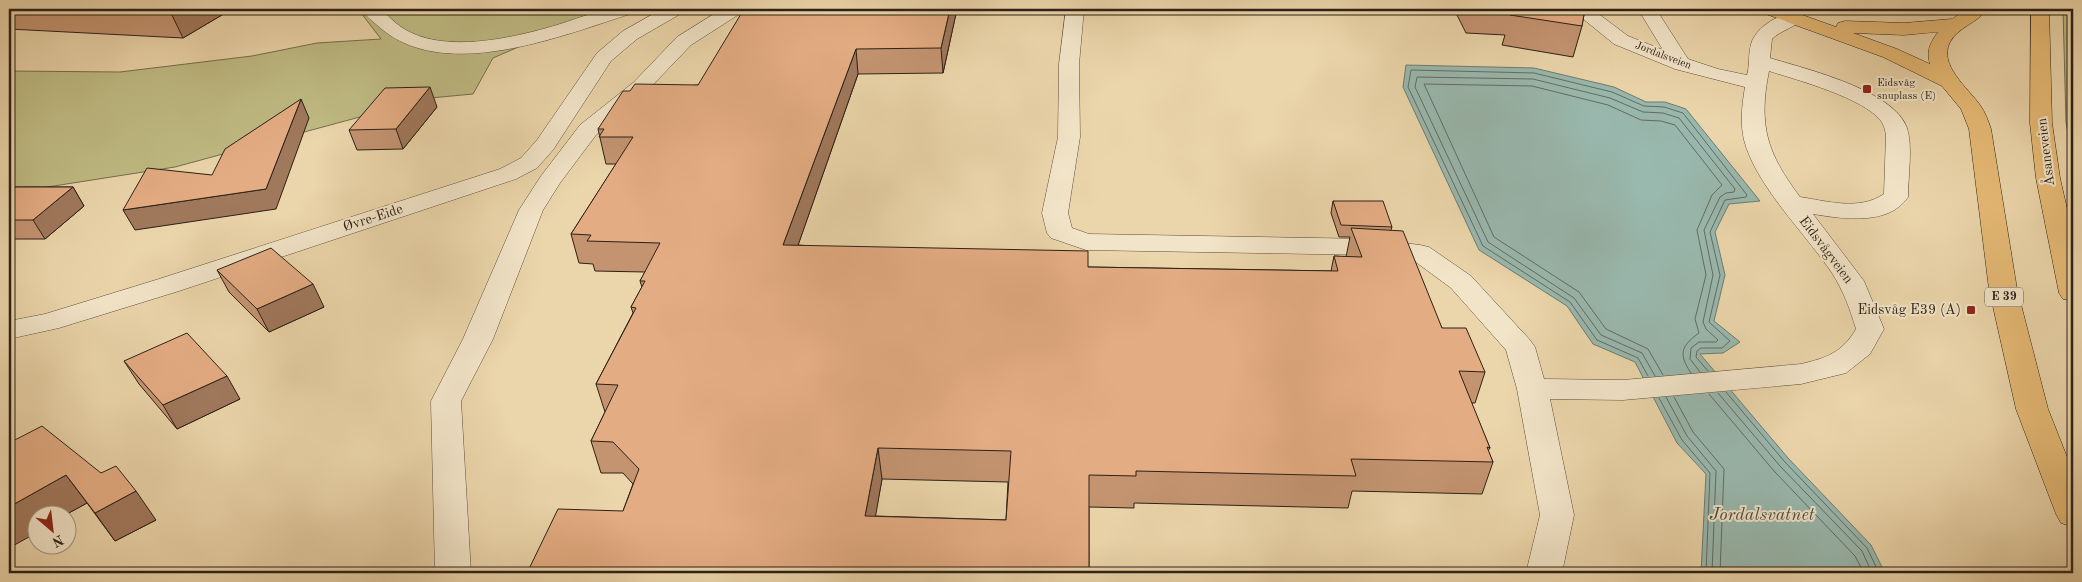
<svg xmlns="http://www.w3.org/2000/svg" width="2082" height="582" font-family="'Old Standard TT',serif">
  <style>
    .green { fill: #bfbb83; stroke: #766e4c }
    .water { fill: #99b8ae; stroke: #6d7c71 }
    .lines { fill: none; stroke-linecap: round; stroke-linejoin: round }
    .shore { stroke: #626c62; stroke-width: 1 }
    .minor-casing { stroke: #5c4e3b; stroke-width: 1 }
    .major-casing { stroke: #2c2116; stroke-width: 1 }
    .highway-casing { stroke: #2c2116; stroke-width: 1 }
    .minor { fill: #f2e4c8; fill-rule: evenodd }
    .major { fill: #e6ba75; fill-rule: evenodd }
    .highway { fill: #e6ba75; fill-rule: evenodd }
    .wall { fill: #c49471; stroke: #2c2116; fill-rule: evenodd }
    .shaded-wall { fill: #a0785c; stroke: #2c2116 }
    .building { fill: #e4ac83; stroke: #2c2116; fill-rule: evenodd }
    .poi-dot { fill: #8f2418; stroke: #f2e4c8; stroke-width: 2 }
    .labels { text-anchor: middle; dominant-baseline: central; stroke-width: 4; stroke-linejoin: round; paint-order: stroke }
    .far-street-label { font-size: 11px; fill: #2c2116; stroke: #f2e4c8 }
    .far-poi-label { font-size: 11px; fill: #2c2116; stroke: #f2e4c8; text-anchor: start }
    .shield { fill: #f2e4c8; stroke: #675c4b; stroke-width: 1 }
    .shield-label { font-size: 12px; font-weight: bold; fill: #2c2116 }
    .street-label { font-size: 14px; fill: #2c2116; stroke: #f2e4c8 }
    .poi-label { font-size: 14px; fill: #2c2116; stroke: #f2e4c8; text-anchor: end }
    .near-water-label { font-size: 18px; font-style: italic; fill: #4d4e44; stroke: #f2e4c8 }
  </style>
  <rect width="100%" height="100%" fill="#ebd5aa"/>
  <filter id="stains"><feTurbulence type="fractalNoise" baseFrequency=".004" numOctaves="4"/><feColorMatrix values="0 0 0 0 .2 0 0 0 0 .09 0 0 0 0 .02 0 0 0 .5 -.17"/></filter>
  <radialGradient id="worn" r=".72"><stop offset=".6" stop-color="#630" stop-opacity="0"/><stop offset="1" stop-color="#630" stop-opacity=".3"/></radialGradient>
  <path class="green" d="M358 9H628L551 33 493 58 473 94 430 98 175 167 9 193V71L120 72 252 56 317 43 381 39Z
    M2063 9H2073V161L2066 122Z"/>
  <path class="water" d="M1406 65 1534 68 1614 87 1646 102H1665L1686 109 1760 201 1729 204 1715 232 1725 275 1714 321 1740 342 1723 353 1700 354 1788 458 1871 545 1885 573H1701L1706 474 1677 443 1635 362 1593 344 1567 306 1479 250 1403 87Z"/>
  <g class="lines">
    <path class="shore" d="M1663 375 1648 349 1606 329 1579 292 1494 237 1424 84 1532 86 1608 105 1641 120 1661 121 1675 125 1722 185 1712 195 1697 230 1706 275 1695 319 1699 333C1681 346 1678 354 1691 373
      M1648 376 1638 358 1597 340 1570 302 1483 246 1408 87 1411 70 1534 73 1612 92 1644 106 1664 107 1683 113 1747 195 1746 197 1725 200 1710 232 1720 275 1709 322 1730 341 1722 348H1701L1697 351 1696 357 1708 371
      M1655 376 1642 353 1601 335 1574 298 1488 242 1415 87 1417 77 1533 79 1610 98 1643 112 1663 113 1679 118 1735 189 1734 192 1726 193 1720 197 1704 230 1713 275 1703 322 1706 329 1718 340 1716 342H1699L1691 348 1690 359 1700 372
      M1726 392 1784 461 1867 548 1879 573
      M1718 393 1780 466 1862 551 1872 573
      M1709 394 1774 471 1855 556 1864 573
      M1666 397 1687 436 1716 471 1712 573
      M1674 397 1693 432 1724 469 1720 573
      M1659 398 1682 440 1710 473 1706 573"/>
    <defs>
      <path id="minor" d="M361 9H381C387 15 394 22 401 27 442 55 513 38 557 25 585 16 605 7 635 9L633 13C561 36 441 85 377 25 371 20 365 15 361 9Z
        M662 9H684L682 13 637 39 611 61 553 150 537 168 516 179 179 291 59 328 9 339V321L45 314 159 279 500 169 521 158 537 140 597 53 623 31Z
        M722 9H743L741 13 691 45 648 90 596 135 560 183 543 210 493 339 461 401 471 573H435L431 401 463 339 519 210 541 176 580 125 634 82 677 37Z
        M1066 9H1084L1079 64 1080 137 1068 213 1072 228 1089 234 1372 239 1420 245 1429 247 1471 276 1530 340 1535 347 1544 379 1623 380 1801 364C1826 358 1842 353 1856 329 1850 309 1843 290 1832 273 1805 233 1756 186 1744 140 1740 123 1742 104 1745 87L1675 69 1614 44 1571 9H1592L1628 36 1663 50 1638 9H1656L1688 59 1718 69 1747 75C1750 65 1748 54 1751 44 1756 26 1783 10 1801 14L1803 18C1797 27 1781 30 1772 39L1770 58C1806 69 1894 90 1907 128 1913 146 1908 178 1908 197 1889 226 1843 219 1813 214L1864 281 1884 329 1870 354 1846 373 1801 384 1623 400 1550 399 1574 515 1562 573H1526L1540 515 1517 389 1506 350 1451 288 1413 260 1372 255 1086 250 1051 238 1047 233 1042 213 1058 137 1059 64ZM1769 71C1797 80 1864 98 1881 121 1884 125 1885 130 1886 135L1884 194C1859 211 1827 201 1800 197 1767 153 1758 126 1769 71Z"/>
      <path id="major" d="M1761 9C1774 9 1795 6 1803 18L1801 22 1794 24 1763 13Z"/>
      <path id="highway" d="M1967 9H1987C1978 23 1958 27 1950 42 1938 65 1968 88 1980 105 1985 112 1988 120 1991 129L2017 289 2048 409 2073 472V527L2061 523 2056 514 2016 409 1989 289 1969 129 1961 109 1942 86 1883 57 1787 22 1785 18 1787 14 1794 12 1836 27 1838 23 1845 21 1904 23 1952 19ZM1938 32C1930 43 1926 51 1930 64L1897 49 1853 33 1904 35Z
        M2031 9H2049L2052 123 2060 178 2073 235V301L2063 299 2059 293 2036 178 2030 123Z"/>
    </defs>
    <use href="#minor" class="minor-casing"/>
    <use href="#major" class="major-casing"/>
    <use href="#highway" class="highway-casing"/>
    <use href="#minor" class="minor"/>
    <use href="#major" class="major"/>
    <use href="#highway" class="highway"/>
  </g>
  <path class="wall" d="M9 9H232L183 38 9 29Z
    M957 9 943 73 858 74 798 245 1088 267 1331 271 1334 256 1346 257 1350 237H1339L1331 213 1333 201 1392 227 1391 230 1442 328 1485 372 1475 403H1471L1490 448 1488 451 1493 462 1482 494 1352 491 1348 508 1134 503V508L1089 507V573L623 511 633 484 623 473H601L591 441 605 412 596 384 633 313 631 307 642 287 640 281 645 272 595 271 593 264 579 263 571 234 616 164H606L598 129 630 91 698 85ZM882 479 1008 482 1006 520 875 516Z
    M1454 9H1585L1582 26 1573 57 1502 45 1505 35 1466 33Z
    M437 107 403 149 357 150 349 130Z
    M9 187H73L84 206 45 239H9Z
    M217 270 324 307 269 332 229 292Z
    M124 361 240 399 177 429 139 384Z
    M9 443 156 520 115 541 87 503 67 514H38Z"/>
  <path class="shaded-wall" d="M169 9H232L183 38Z
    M950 9H957L943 73 941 48Z
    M856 49 858 74 788 274 783 245Z
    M430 87 437 107 403 149 396 129Z
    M301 99 309 118 276 209 135 230 123 210 266 189Z
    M73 187 84 206 45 239 33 220Z
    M313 284 324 307 269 332 257 309Z
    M227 376 240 399 177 429 163 405Z
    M878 448 882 479 870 548 865 516Z
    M66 475 87 503 67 514H38V532L9 548V507Z
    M136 491 156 520 115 541 95 513Z"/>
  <path class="building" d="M744 9H950L941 48 856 49 783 245 1088 251V267L1338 271 1334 256 1362 257 1351 228 1403 231 1442 328H1466L1485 372 1459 371 1490 448 1487 447 1493 462 1351 459 1356 476 1136 471V476L1089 475V573H527L558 509 623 511 639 469 613 442 591 441 618 385 596 384 636 308 631 307 645 281H640L660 243 587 241 591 235 571 234 633 137H599L604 129H598L623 91H630L635 84 698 85ZM878 448 1011 451 1006 520 865 516Z
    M1512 9H1585L1582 26 1510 15Z
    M430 87 396 129 349 130 385 88Z
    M301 99 266 189 123 210 147 168 212 175 225 149Z
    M9 187H73L33 220H9Z
    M1333 201H1383L1392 227 1341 225Z
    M271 248 313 284 257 309 217 270Z
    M187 333 227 376 163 405 124 361Z
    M42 426 101 473 116 466 136 491 95 513 66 475 9 507V443Z"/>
  <g class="poi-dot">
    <rect x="1862" y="84" width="10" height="10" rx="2.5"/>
    <rect x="1966" y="305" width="10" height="10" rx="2.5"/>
  </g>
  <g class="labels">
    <g class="far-street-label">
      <text transform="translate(1663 56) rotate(21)">Jordalsveien</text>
    </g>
    <g class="far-poi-label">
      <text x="1877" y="83">Eidsvåg<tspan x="1877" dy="13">snuplass (E)</tspan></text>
    </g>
    <rect class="shield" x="1985" y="287.5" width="38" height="19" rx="4"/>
    <g class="shield-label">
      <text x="2004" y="297">E 39</text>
    </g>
    <g class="street-label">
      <text transform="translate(2046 152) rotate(-97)">Åsaneveien</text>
      <text transform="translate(373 218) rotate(-18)">Øvre-Eide</text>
      <text transform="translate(1826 250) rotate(53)">Eidsvågveien</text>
    </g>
    <g class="poi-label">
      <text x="1961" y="310">Eidsvåg E39 (A)</text>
    </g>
    <g class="near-water-label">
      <text x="1762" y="515">Jordalsvatnet</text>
    </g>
  </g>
  <rect width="2082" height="582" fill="none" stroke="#ebd5aa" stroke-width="30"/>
  <rect x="10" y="10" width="2062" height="562" fill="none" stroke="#2c2116" stroke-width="2.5"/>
  <rect x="15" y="15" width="2052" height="552" fill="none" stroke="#2c2116"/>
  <g transform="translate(52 530) rotate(152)"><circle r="24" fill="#f2e4c8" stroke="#a39681"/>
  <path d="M0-4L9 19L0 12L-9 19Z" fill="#8f2418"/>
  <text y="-8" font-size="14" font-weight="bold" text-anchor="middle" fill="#2c2116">N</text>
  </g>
  <rect width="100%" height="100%" filter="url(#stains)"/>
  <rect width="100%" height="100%" fill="url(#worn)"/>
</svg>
